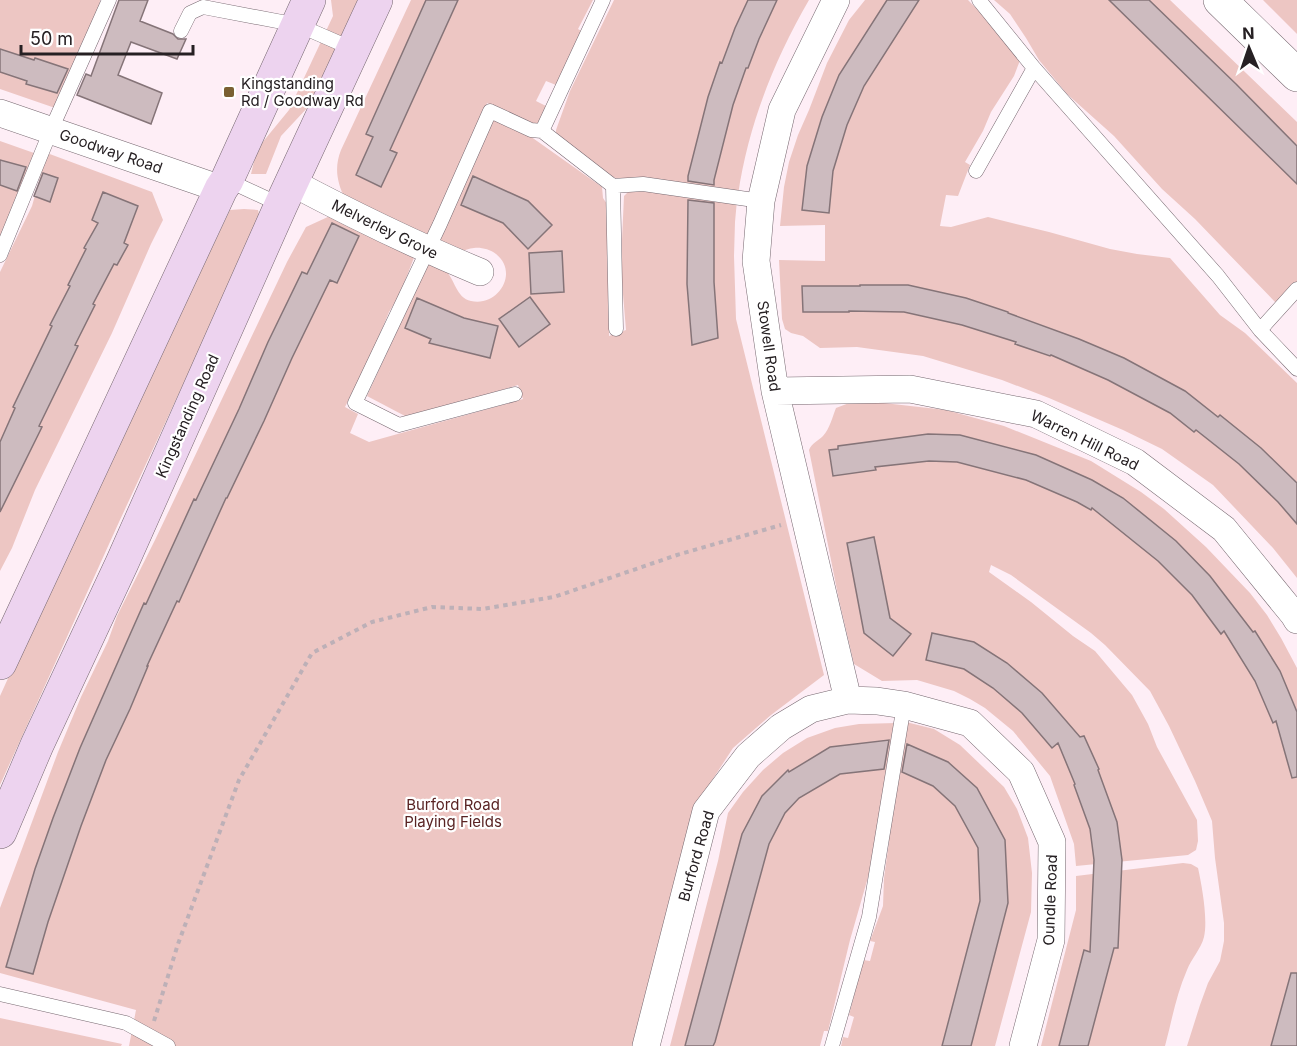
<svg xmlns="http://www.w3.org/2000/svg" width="1297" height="1046" font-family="Inter,sans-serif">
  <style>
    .green { fill: #edc6c3 }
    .building { fill: #cdbbbf; stroke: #857478; stroke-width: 1.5 }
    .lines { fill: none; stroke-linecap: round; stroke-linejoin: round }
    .service-casing { stroke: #766870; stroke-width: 15 }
    .minor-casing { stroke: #766870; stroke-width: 28 }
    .tertiary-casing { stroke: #766870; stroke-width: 34 }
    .secondary-casing { stroke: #766870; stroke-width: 34 }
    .path { stroke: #bdb0b7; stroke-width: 4; stroke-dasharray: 4.5 4.5; stroke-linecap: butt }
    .service { stroke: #fff; stroke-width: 14 }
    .minor { stroke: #fff; stroke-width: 27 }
    .tertiary { stroke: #fff; stroke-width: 33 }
    .secondary { stroke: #edd3ef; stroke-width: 33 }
    .poi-dot { fill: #7a6032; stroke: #fff; stroke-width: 2 }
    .labels { text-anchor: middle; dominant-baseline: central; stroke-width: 4.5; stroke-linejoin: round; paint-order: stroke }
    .poi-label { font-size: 15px; fill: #262023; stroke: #fff; text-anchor: start }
    .street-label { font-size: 15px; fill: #262023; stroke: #fff }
    .park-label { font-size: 15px; fill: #592323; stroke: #fff }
  </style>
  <rect width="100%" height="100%" fill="#feeef6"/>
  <path class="green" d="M0 0H100L99 15 58 109 0 89Z
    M331 0H363L309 106 281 136 266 174H251L257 149 289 110 333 16Z
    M411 0H593L578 29 583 32 556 85 546 81 536 101 548 107 542 122 532 125 487 103 427 238 345 199C337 182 334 168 341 150Z
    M614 0H809C774 60 748 126 738 195L620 179 604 175 556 137V130L570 91Z
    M865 0H968L1022 55 1014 76 991 112 983 131 965 162 970 165 958 196 946 195 940 226 951 227 988 217 1049 232 1110 249 1137 254 1170 258 1220 315 1245 333 1297 383V578L1273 548 1213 485 1162 449 1123 430 1049 398 1002 380 923 356 857 347 820 348 803 336 791 333 785 329 782 319 779 260 825 261V225L780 226 784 187 789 162 798 135 809 110 827 63 849 20Z
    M994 0H1170L1297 122V282L1276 303 1195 219 1162 189 1114 136 1067 94 1039 60 1026 38 1010 14Z
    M1263 0H1297V34Z
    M493 118 520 129 602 187 603 198 609 207V336L626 330 622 282V240L624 196 628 192 642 190 737 200 735 222 734 256 736 319 824 675 771 715 733 748 694 808 633 1046H129L136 1010 0 973V908L58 752 81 697 108 641 117 616 156 538 287 262 306 227 330 216 415 255 400 294 389 312 373 351 345 407 358 414 350 433 369 442 523 399 518 385 462 402 405 416 367 396 428 263C432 265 441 267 445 270 455 279 456 298 471 301 499 307 519 272 496 254 490 249 480 247 474 248 469 248 465 251 460 251 453 251 445 246 438 244Z
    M0 141 34 153 0 239Z
    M47 153 152 192 163 220 151 244 112 333 35 490 12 548 0 571V272L32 206Z
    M244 209 258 210 260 219 119 522 0 785V696L64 555 230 210Z
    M857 400 946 410 1004 426 1091 461 1141 492 1164 509 1206 547 1250 593 1267 615 1281 638 1297 668V1046H1187L1200 1005 1208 983 1220 961 1224 941V923L1215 858 1212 821 1195 781 1169 726 1150 691 1105 645 1091 633 1011 575 991 565 989 572 1031 602 1073 636 1095 651 1132 695 1148 724 1157 747 1197 820 1198 841 1196 850 1188 855 1076 866 1074 844 1050 776 1013 731 985 708 970 699 954 691 917 680 882 681 854 664 839 600 809 450C812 443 818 441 823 436 830 428 832 418 836 408Z
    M906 722 934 729 960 745 1004 787 1017 809 1028 838 1032 873 1031 912 995 1046H841L843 1037 848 1038 854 1017 849 1015 863 960 870 961 875 942 870 941 883 906 884 878 889 842 888 827Z
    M896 723 877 835 874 844 877 846 850 940 828 1031H824L820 1046H670L718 861 728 813 743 792 763 770 783 753 807 738 835 728 859 724Z
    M1183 863 1191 864 1198 868C1202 886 1208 920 1204 937 1201 949 1191 959 1187 970 1176 995 1172 1020 1165 1046H1041L1076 910V876Z
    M0 1018 122 1044 121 1046H0Z"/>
  <path class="building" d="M119 0H148L140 21 173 34 178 39H186L177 59 131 42 118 75 162 93 151 124 77 95 86 74 91 76Z
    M426 0H458L390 150 397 153 381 187 356 175 373 137 366 134Z
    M748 0H777L759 39 748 68H746L733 105 714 180V185L688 181V176L708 97 720 62 722 63 735 28Z
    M887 0H919L864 86 847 125 833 171 829 213 802 210 807 166 822 117 839 75Z
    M1109 0H1149L1236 84 1297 146V184Z
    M0 49 34 60 35 58 68 69 57 93 26 84 27 81 0 72Z
    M0 160 26 167 17 191 0 185Z
    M43 173 58 178 50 202 34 196Z
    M473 176 528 201 552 225 528 249 503 223 461 205Z
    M103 192 138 206 124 243 128 245 117 265 114 264 93 304 95 305 75 345 78 346 39 426 42 427 0 512V442L15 408 13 407 52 326 50 325 70 286 68 285 86 249 84 248 98 223 92 220Z
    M688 200 714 203V282L718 338 692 345 687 284Z
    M332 223 359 236 337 283 330 280 292 358 264 421 227 498H226L179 602 177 601 147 666H148L130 709 106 760 81 826 48 922 33 974 6 967 35 869 53 818 80 748 128 639 144 603 146 604 194 499 196 500 239 409 268 342 302 272 307 274Z
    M562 251 564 292 531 294 529 253Z
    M860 285H908L966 298 1008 312V313L1079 339 1124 358 1185 391 1218 417 1220 415 1261 448 1297 483V524L1278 502 1239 464 1196 430 1194 432 1170 413 1108 380 1051 355 1050 356 1015 344 1016 342 962 325 904 312 849 311V312H803L802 286H860Z
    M530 297 550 324 519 347 499 319Z
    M417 298 464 318 498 326 490 358 429 343 431 339 405 328Z
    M928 434 960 435 1036 455 1092 480 1123 498 1176 541 1210 576 1253 632 1255 631 1280 671 1297 712V777L1292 778 1276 721 1273 723 1255 681 1224 631 1221 634 1192 595 1158 561 1092 508 1091 510 1077 502 1026 480 957 462 929 461 875 467 876 470 833 476 829 450 838 449V446Z
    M874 537 890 618 911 634 893 656 864 633 847 543Z
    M932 633 974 642 1007 663 1042 693 1080 737 1084 736 1099 769 1098 770 1117 822 1122 860 1118 948H1114L1088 1046H1059L1084 950 1090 952 1094 860 1090 829 1074 785 1075 784 1058 743 1052 748 1022 713 993 688 964 669 926 660Z
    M889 740 884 769 840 774 799 798 785 813 769 844 715 1042 713 1046H685L742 834 762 796 788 770 789 772 830 747Z
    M907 744 948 762 977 788 1005 840 1008 903 971 1046H942L980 901 978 848 955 806 933 786 902 772Z
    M1291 973H1297V1046H1271Z"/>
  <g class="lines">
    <defs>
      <path id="service" d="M603 0 542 131 613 186 643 184 761 201
        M979 0 1034 68 1218 276 1260 330 1297 369
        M181 31 190 13 203 7 298 25 353 49
        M976 171 1034 68
        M227 180 281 205
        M613 186 616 329
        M0 255 51 130 109 0
        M1260 330 1297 289
        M515 394 399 425 355 403 440 224 490 111 531 130 542 131
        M0 994 126 1023 168 1046
        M832 1046 869 917 904 705"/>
      <path id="minor" d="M836 0 782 110 761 201 756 261 775 391 848 700
        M0 113 221 189
        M291 182C353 215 415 245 480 272
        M775 391 910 389 1036 414 1135 462 1224 529 1294 615 1297 620
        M646 1046 706 811 748 756 781 727 811 709 848 700 877 701 904 705 970 723 1021 772 1052 842 1051 940 1023 1046"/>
      <path id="tertiary" d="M1220 0 1297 75"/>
      <path id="secondary" d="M0 663 221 189 227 180 309 0
        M0 832 37 745 122 563 281 205 376 0"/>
    </defs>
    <use href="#service" class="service-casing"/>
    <use href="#minor" class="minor-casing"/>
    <use href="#tertiary" class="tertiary-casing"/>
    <use href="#secondary" class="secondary-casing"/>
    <path class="path" d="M154 1021 178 944 239 780 312 653 372 622 432 607 483 609 554 597 677 555 781 525"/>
    <use href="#service" class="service"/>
    <use href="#minor" class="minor"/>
    <use href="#tertiary" class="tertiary"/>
    <use href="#secondary" class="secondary"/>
  </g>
  <rect class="poi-dot" x="223" y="86" width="12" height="12" rx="3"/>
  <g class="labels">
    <g class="poi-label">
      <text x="241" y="83">Kingstanding<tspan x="241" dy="17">Rd / Goodway Rd</tspan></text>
    </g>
    <g class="street-label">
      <text transform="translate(111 151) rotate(19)">Goodway Road</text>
      <text transform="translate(385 229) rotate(26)">Melverley Grove</text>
      <text transform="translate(769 346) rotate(82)">Stowell Road</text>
      <text transform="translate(187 416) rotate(-66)">Kingstanding Road</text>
      <text transform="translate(1085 440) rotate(26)">Warren Hill Road</text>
      <text transform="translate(696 856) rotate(-74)">Burford Road</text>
      <text transform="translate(1050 900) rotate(-88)">Oundle Road</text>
    </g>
    <g class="park-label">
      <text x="453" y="804">Burford Road<tspan x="453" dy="17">Playing Fields</tspan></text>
    </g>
  </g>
  <g transform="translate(1249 48) rotate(358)" stroke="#ffffff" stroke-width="4.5" paint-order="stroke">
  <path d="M0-4.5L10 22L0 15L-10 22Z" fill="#262023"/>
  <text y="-9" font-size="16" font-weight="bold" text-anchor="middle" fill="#262023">N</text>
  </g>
  <path d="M21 45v9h172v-9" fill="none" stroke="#262023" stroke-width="3"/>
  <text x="30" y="45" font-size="18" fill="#262023" stroke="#ffffff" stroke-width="4.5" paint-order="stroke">50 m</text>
</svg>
